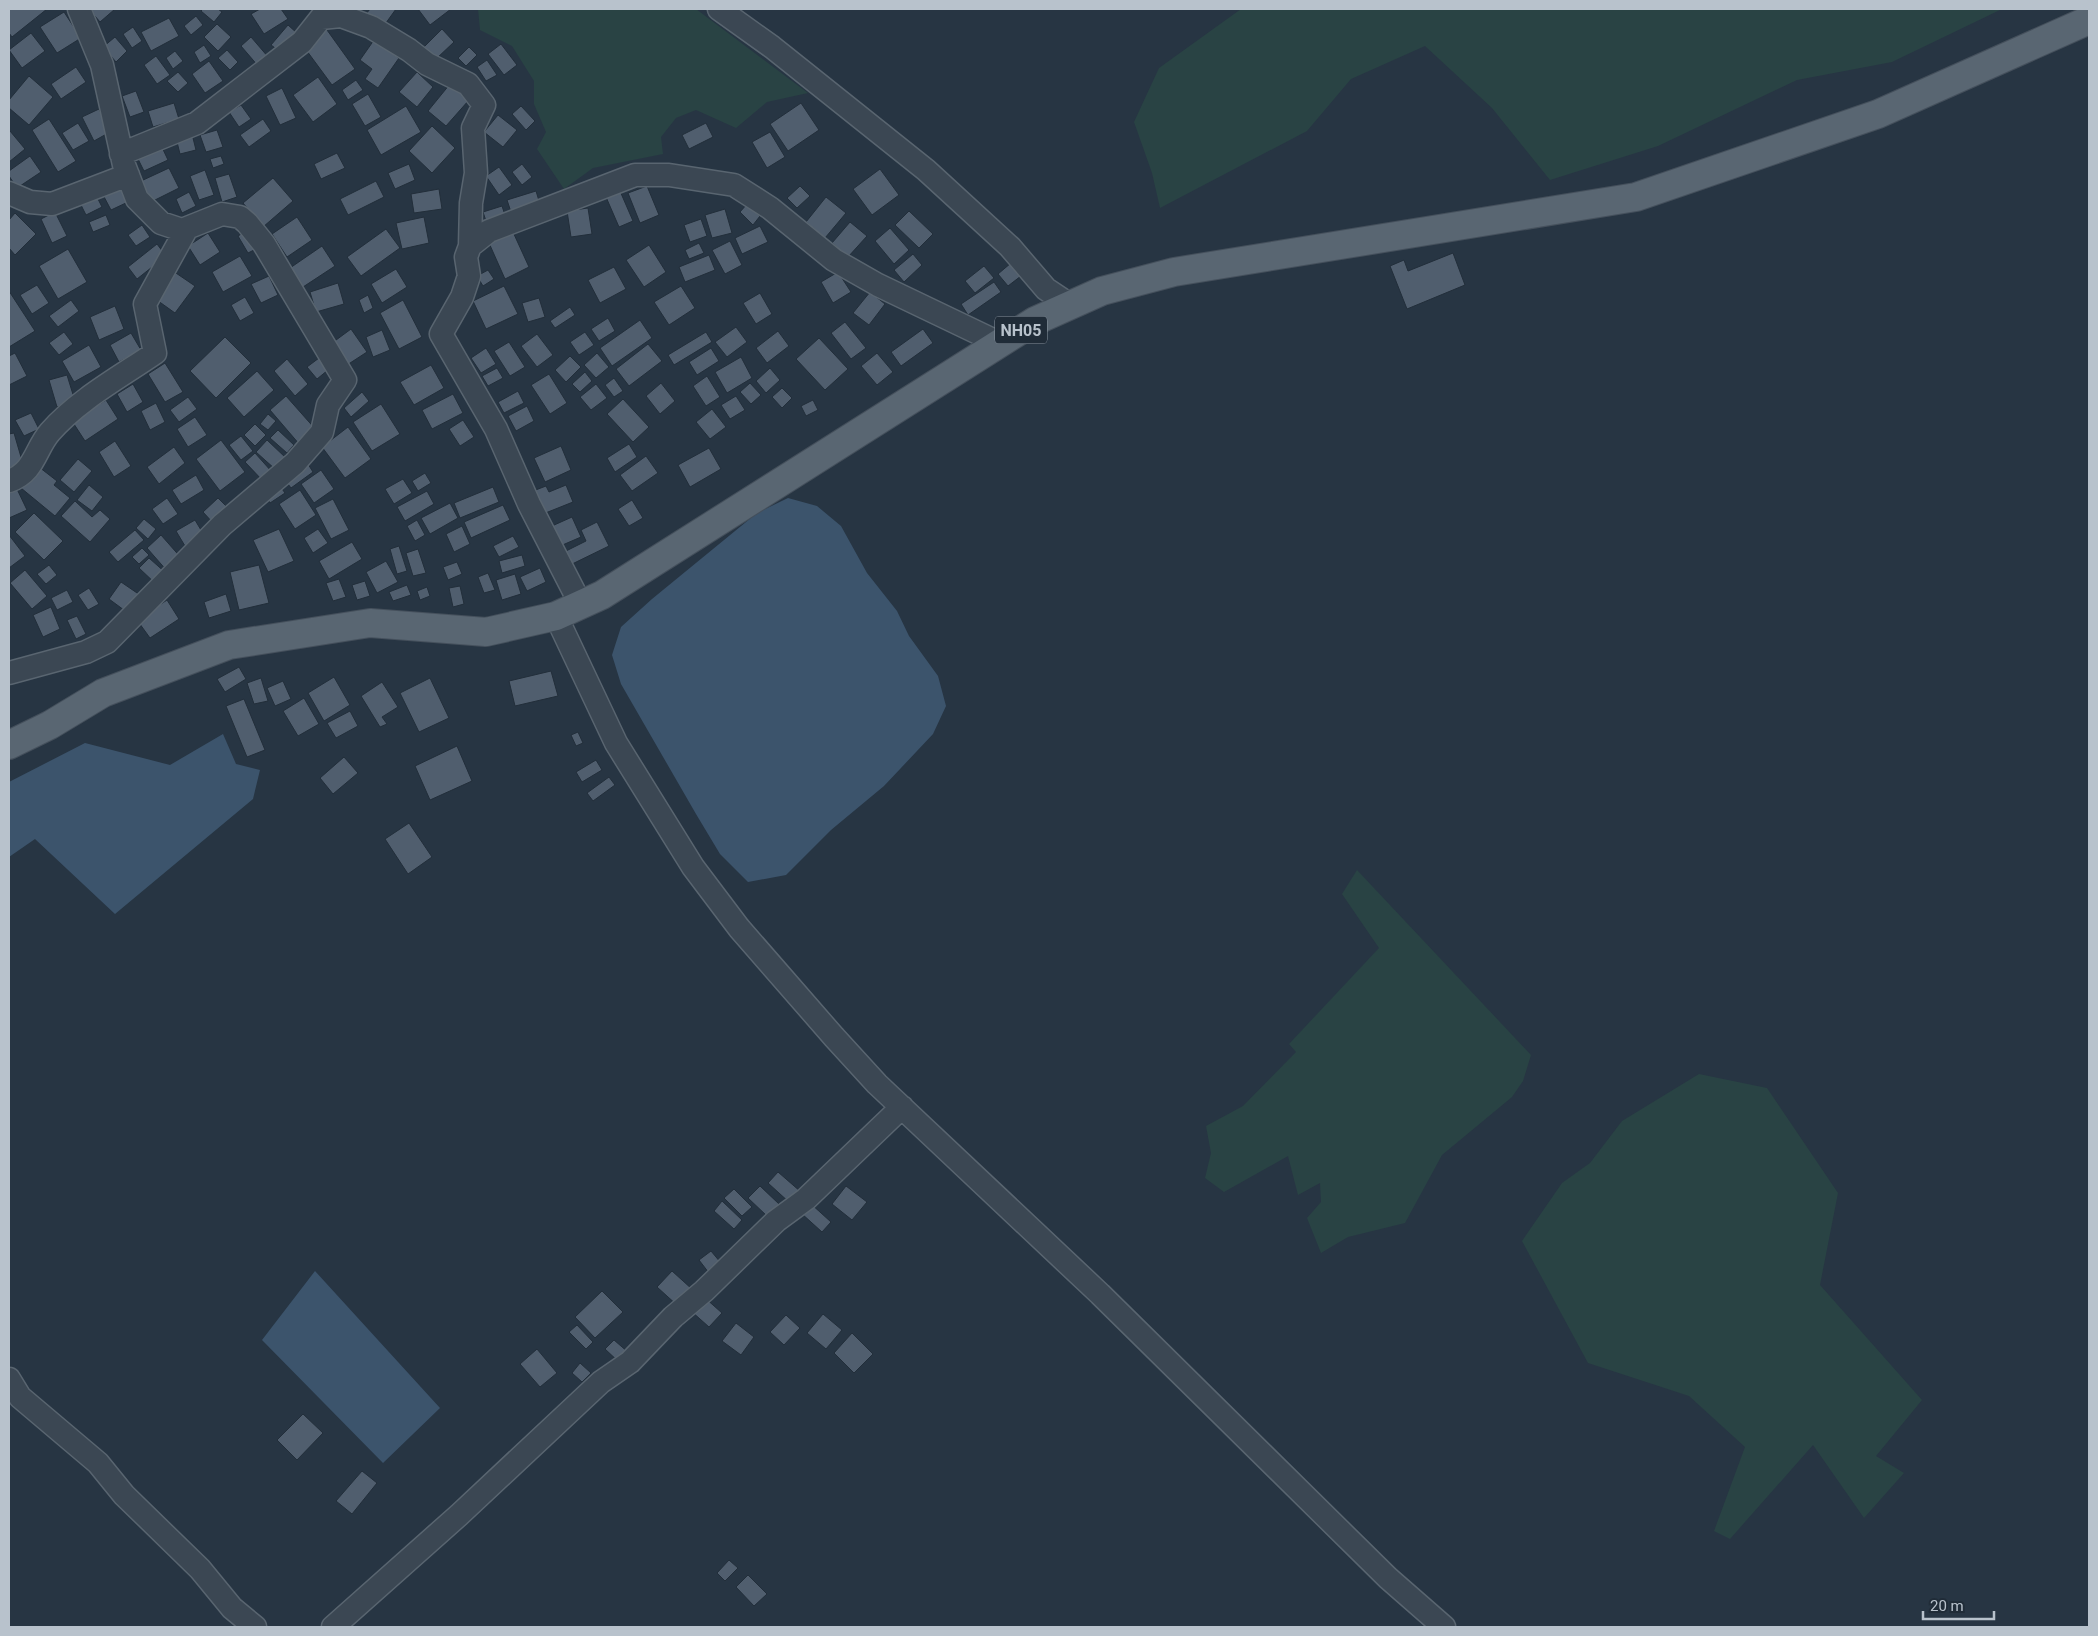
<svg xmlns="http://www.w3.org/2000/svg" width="2098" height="1636" font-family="Roboto,sans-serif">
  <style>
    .green { fill: #294344 }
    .water { fill: #3c546c }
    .building { fill: #505e6e; stroke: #222e3a }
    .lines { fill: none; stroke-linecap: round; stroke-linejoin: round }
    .street-casing { stroke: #596570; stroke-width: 25 }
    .primary-casing { stroke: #45505c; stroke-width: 30 }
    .street { stroke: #3b4753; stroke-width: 22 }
    .primary { stroke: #596672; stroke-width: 28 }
    .labels { text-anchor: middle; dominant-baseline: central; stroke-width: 5; stroke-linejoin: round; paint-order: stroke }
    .shield { fill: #202c38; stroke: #8a95a0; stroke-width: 1 }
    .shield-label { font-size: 16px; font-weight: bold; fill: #b8c2cc }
  </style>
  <rect width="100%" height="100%" fill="#273543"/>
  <path class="green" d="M478 9H696L808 93 767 102 736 128 696 110 676 118 661 137 663 154 593 168 564 189 537 149 546 132 534 104V81L512 46 480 30Z
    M1241 9H2002L1892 62 1797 80 1658 146 1550 180 1492 108 1425 46 1351 79 1307 131 1160 208 1152 173 1134 122 1159 68Z
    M1357 870 1531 1055 1523 1081 1512 1097 1442 1155 1405 1223 1348 1237 1321 1253 1307 1218 1321 1202 1320 1183 1298 1195 1288 1156 1224 1192 1205 1178 1211 1153 1206 1126 1243 1106 1296 1052 1289 1044 1379 948 1342 894Z
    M1699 1074 1767 1088 1838 1193 1820 1285 1922 1400 1876 1456 1904 1473 1864 1518 1813 1445 1730 1539 1714 1531 1745 1447 1689 1396 1588 1363 1522 1241 1562 1183 1590 1163 1622 1121Z"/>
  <path class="water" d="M788 498 817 506 841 526 867 573 897 611 909 636 938 676 946 706 933 734 884 786 831 830 786 875 748 882 720 854 696 814 621 684 612 655 621 627 652 599 757 513Z
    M223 734 236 764 260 770 253 799 115 914 35 839 9 857V782L85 743 170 765Z
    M315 1271 440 1408 383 1463 262 1340Z"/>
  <path class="building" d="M9 9H47L12 37 9 33Z
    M89 9H115L100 22Z
    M203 9H218L222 12 214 22 201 11Z
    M260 9H281L288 19 264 34 251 14Z
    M370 9H396L383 27 366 14Z
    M418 9H451L430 25Z
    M64 12 81 38 57 53 40 27Z
    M196 16 203 25 191 35 184 26Z
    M169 18 179 36 151 51 141 32Z
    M217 24 231 37 218 51 204 37Z
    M288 25 298 34 282 53 271 45Z
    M133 27 142 41 132 48 123 34Z
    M442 29 454 42 436 59 424 47Z
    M327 30 355 69 332 85 304 47Z
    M31 33 45 51 22 68 9 50Z
    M115 37 127 51 116 62 103 47Z
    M251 37 269 58 259 67 241 46Z
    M374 40 399 58 378 88 365 79 372 69 360 60Z
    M501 44 517 65 504 75 488 54Z
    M204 45 211 56 200 63 194 52Z
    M469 47 477 55 466 66 458 58Z
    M227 50 238 62 230 70 218 58Z
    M175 51 183 61 173 69 166 58Z
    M156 56 170 75 157 84 144 65Z
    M487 60 497 75 486 81 477 67Z
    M209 61 223 81 205 93 192 74Z
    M76 67 86 82 61 99 51 84Z
    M178 72 188 83 178 92 167 81Z
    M417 72 433 87 417 107 399 92Z
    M29 76 53 97 29 125 9 108V100Z
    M318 77 337 104 313 122 293 95Z
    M356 80 363 90 348 100 342 90Z
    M450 84 469 100 446 126 428 111Z
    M282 88 296 118 280 125 266 96Z
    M136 91 144 112 130 117 122 96Z
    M368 94 381 117 365 126 352 104Z
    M174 103 179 119 153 127 148 111Z
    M801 103 819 130 788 151 770 124Z
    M241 105 251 119 239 127 229 112Z
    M406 106 421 132 381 155 367 130Z
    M521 106 535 121 526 130 512 114Z
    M99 109 110 132 94 141 82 117Z
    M498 115 517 130 503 147 484 132Z
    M49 119 76 161 58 172 32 130Z
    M263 119 271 131 249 147 240 135Z
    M78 123 89 141 73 150 62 133Z
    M706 123 713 137 689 149 682 135Z
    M432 126 455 148 432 173 409 151Z
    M217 130 223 147 206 152 200 135Z
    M10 131 25 149 9 162V132Z
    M770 132 785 157 767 168 752 142Z
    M192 134 196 150 180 154 176 138Z
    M160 143 168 160 144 171 136 155Z
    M337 153 345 168 321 179 314 164Z
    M30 156 41 172 17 188 9 176V171Z
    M221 156 224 164 213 168 210 159Z
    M409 164 415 180 395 189 388 173Z
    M522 164 532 177 522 185 512 172Z
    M499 167 512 185 499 195 486 176Z
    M169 168 179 188 151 202 141 181Z
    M880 169 899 195 872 215 853 189Z
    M205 170 214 195 199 200 190 176Z
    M229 174 237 197 222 202 215 178Z
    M273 178 293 201 263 227 243 203Z
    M376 181 384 197 348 215 340 199Z
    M120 184 128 202 111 210 102 193Z
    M647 186 659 215 640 223 628 193Z
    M800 186 810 196 797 208 787 198Z
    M439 189 442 209 414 213 411 194Z
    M536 191 540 204 511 212 507 200Z
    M620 191 633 221 619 227 606 197Z
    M189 192 196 206 182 213 176 199Z
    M97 197 102 207 86 215 81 205Z
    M826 197 846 213 825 238 806 222Z
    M747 204 760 216 753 225 740 212Z
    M502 206 505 215 486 221 483 212Z
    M588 208 592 234 571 237 567 211Z
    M725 209 732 233 712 238 705 215Z
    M909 211 933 234 919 248 895 225Z
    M55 212 67 236 52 243 41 219Z
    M15 213 36 234 15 255 9 248V220Z
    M106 215 110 225 93 232 89 222Z
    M297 217 312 240 287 257 272 234Z
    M424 217 429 243 402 249 396 223Z
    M701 219 707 236 690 242 684 225Z
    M850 222 867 236 848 257 832 243Z
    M142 225 150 237 136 246 128 235Z
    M760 226 768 242 742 254 735 238Z
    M890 228 909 250 894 264 875 241Z
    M386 229 400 248 361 276 347 257Z
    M246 231 256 249 248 253 238 236Z
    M513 232 529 267 505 279 489 243Z
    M208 233 220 252 200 265 188 246Z
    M730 241 742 265 725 274 712 250Z
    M699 243 704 253 689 259 685 250Z
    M157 244 166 256 137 279 128 267Z
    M649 245 666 272 644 287 626 260Z
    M322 246 335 266 303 287 290 268Z
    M68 249 87 282 58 299 39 266Z
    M1453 253 1465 285 1407 309 1390 266 1404 260 1408 271Z
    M913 254 922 265 904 282 894 270Z
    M709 255 715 270 685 282 679 267Z
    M240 256 252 276 223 292 212 272Z
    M1011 263 1021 276 1008 286 998 274Z
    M984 266 994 278 975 293 965 281Z
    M614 267 626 289 600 303 588 280Z
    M396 269 407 287 382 303 371 284Z
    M488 270 494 279 483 286 477 276Z
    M173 271 195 286 175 313 154 298Z
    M838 272 851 292 833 303 821 282Z
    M269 276 278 295 261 303 251 284Z
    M994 282 1001 292 968 315 961 304Z
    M338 283 344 304 316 312 310 292Z
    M37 285 49 303 32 314 20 295Z
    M504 286 518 314 486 329 473 301Z
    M681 286 695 308 669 325 654 302Z
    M9 291 35 331 9 347Z
    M870 292 885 304 869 325 853 313Z
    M760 293 772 314 756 324 743 303Z
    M368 295 373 308 364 313 359 300Z
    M245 297 254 313 240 321 231 305Z
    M539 298 545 317 528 322 522 303Z
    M71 300 79 311 58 327 49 316Z
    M403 300 422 337 399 349 380 313Z
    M115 306 124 329 99 340 90 317Z
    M570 307 575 315 555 328 550 321Z
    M608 318 615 331 599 341 591 329Z
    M640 320 652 338 612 366 600 348Z
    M845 322 866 348 851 359 831 333Z
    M736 327 747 342 727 357 715 342Z
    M351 329 367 352 347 365 332 343Z
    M923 329 933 343 901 366 891 352Z
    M382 330 390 350 373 357 366 337Z
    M778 331 789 346 767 363 756 348Z
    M64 332 73 344 59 355 49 343Z
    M585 332 594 345 579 355 570 342Z
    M706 332 712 342 674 365 668 355Z
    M131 333 141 350 119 362 110 345Z
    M537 334 553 355 537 367 521 346Z
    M225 337 251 363 216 398 190 371Z
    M819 338 848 369 825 390 796 359Z
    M509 342 525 367 510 376 494 351Z
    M648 344 662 361 629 386 616 369Z
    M89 345 101 367 74 382 62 361Z
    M486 348 496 364 481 373 471 358Z
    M711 348 719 361 697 375 689 362Z
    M15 353 27 376 9 385V356Z
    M597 353 609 367 596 378 584 365Z
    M877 353 893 372 877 385 861 366Z
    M570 356 581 367 566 382 555 370Z
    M741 357 752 378 727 393 715 372Z
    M319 358 328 370 317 379 307 367Z
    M287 359 308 384 295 396 274 371Z
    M165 363 183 392 165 402 148 374Z
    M431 365 444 388 414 405 400 382Z
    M497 368 503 378 488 386 482 376Z
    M770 368 780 380 766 393 756 381Z
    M257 371 274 390 244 417 227 398Z
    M585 372 592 381 580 392 572 384Z
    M549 374 567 403 550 414 531 385Z
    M67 375 75 401 57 407 49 380Z
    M707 376 720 397 706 406 693 386Z
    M614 378 623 391 614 397 605 385Z
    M661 383 675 401 660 414 646 396Z
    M750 383 761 395 751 404 740 392Z
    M133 384 143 402 127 412 117 394Z
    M596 384 607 398 591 410 580 397Z
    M782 388 792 398 782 408 772 397Z
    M518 391 524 403 504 413 498 402Z
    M362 392 369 401 351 417 344 408Z
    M453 394 463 413 432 429 422 410Z
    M286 396 317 431 300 445 270 410Z
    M736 396 745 410 730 419 721 405Z
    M188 397 197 409 179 422 170 410Z
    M623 399 649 427 633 442 607 414Z
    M106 400 118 419 85 441 72 421Z
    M813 400 818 410 806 416 801 406Z
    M156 403 165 422 150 430 141 411Z
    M381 404 400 434 372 451 353 422Z
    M527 406 534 421 516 431 508 416Z
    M712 409 726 427 710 439 696 422Z
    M31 413 39 429 24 436 15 420Z
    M268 414 276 421 268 430 260 424Z
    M195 417 207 435 188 447 177 429Z
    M463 420 474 437 460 446 449 429Z
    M255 424 266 435 255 446 244 435Z
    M348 427 371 459 345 478 322 447Z
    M278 430 294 445 287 453 270 438Z
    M14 433 23 464 9 468V434Z
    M241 436 253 451 241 460 229 445Z
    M221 440 245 472 220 491 196 459Z
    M267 440 286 458 275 469 256 452Z
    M115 441 131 466 114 477 99 452Z
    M629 444 637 457 615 472 607 458Z
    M561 446 571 470 545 482 534 458Z
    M174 447 185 463 159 484 147 467Z
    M709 448 721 469 690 487 678 465Z
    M255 453 272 472 263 481 245 462Z
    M646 456 658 473 632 491 620 475Z
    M78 459 92 471 74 492 60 480Z
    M308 464 313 472 291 488 285 480Z
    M39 467 57 481 54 485 70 498 55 516 21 488Z
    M321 470 334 489 314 503 301 484Z
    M425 473 431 483 418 491 412 481Z
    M196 475 204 490 181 504 172 490Z
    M403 479 412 493 394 504 385 489Z
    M89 485 103 497 92 511 77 500Z
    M566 485 573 502 543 514 533 491 546 486 549 492Z
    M280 486 285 493 270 503 265 495Z
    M493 487 499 502 460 518 454 503Z
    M17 489 27 510 9 518V493Z
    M300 490 316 515 295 529 279 504Z
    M427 491 434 504 405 521 397 507Z
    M167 498 178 514 163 524 152 509Z
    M218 498 229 509 214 524 203 512Z
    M333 499 349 530 331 539 315 508Z
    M632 500 643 518 629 526 618 509Z
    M75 501 92 517 100 510 110 519 90 542 61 516Z
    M450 503 458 518 430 534 421 518Z
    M503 505 510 520 471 538 464 522Z
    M34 513 63 541 44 560 15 532Z
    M572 517 581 537 551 550 543 530Z
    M144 519 156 529 148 539 136 528Z
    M195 520 204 535 185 546 176 531Z
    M417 520 425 535 415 541 407 526Z
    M597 522 609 546 564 568 558 555 586 541 581 530Z
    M462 526 470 544 454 552 446 534Z
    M279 529 294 561 268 572 253 540Z
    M318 529 328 543 313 553 304 538Z
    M135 530 144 540 118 562 109 552Z
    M9 535 25 556 9 568Z
    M161 535 183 560 168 572 147 548Z
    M513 536 519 547 499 557 493 546Z
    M352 542 362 559 329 579 319 561Z
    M399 546 407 571 397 574 390 549Z
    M142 548 149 555 139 564 132 557Z
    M418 549 426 573 413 576 406 553Z
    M522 555 525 566 502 573 499 561Z
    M149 558 167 574 157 585 139 568Z
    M386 561 398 582 377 593 366 572Z
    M457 562 462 574 448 580 443 567Z
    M49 565 57 575 46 584 37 574Z
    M259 565 269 603 239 610 230 572Z
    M540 568 546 582 527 591 520 577Z
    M25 570 47 596 32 609 10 583Z
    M488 573 495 590 484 593 478 577Z
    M515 574 521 594 502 600 496 580Z
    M339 579 346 597 333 601 326 583Z
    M365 581 370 596 357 600 352 585Z
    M121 582 140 595 128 613 109 599Z
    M407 585 411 595 393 601 389 592Z
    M460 586 464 604 453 607 449 588Z
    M427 587 430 596 420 600 417 591Z
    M89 588 99 604 88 610 78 595Z
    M67 590 73 602 57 610 51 598Z
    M226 594 231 611 209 618 204 602Z
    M167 600 179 619 150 638 137 620Z
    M51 607 60 629 43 637 33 615Z
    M77 616 86 634 76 639 67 620Z
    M239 667 246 679 225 692 217 679Z
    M551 671 558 696 515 706 509 681Z
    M334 677 350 705 324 721 308 693Z
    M261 678 268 701 254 704 247 683Z
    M430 678 449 718 419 732 400 693Z
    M283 681 291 699 275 706 267 688Z
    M382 682 398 707 382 717 387 724 380 727 361 696Z
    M304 698 319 724 298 736 283 711Z
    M244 699 265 750 247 757 226 706Z
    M350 711 358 726 336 738 327 723Z
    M578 732 583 743 576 746 571 735Z
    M457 746 472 781 430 800 415 766Z
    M344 757 358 773 333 794 320 778Z
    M596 760 602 770 582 782 576 772Z
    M609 777 615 785 593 801 587 793Z
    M409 823 432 857 408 874 385 839Z
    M778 1172 801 1192 790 1203 768 1183Z
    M760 1186 779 1204 767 1216 748 1198Z
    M846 1186 867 1202 852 1220 832 1204Z
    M734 1189 752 1207 742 1216 724 1198Z
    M722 1201 742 1220 734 1229 714 1211Z
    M810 1203 831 1222 822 1232 801 1213Z
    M711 1251 721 1263 709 1273 699 1260Z
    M672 1271 693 1290 678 1306 657 1287Z
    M602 1291 623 1312 595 1338 575 1317Z
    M704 1297 722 1313 709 1327 691 1311Z
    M823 1314 842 1330 826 1349 807 1333Z
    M786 1315 800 1328 784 1345 770 1332Z
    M736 1323 754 1337 741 1355 722 1341Z
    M577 1325 593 1342 586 1349 569 1332Z
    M852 1333 873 1354 854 1373 834 1353Z
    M614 1340 629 1353 620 1363 605 1349Z
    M537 1349 557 1373 540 1387 520 1364Z
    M580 1363 591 1373 582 1382 572 1373Z
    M303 1414 323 1433 297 1460 277 1440Z
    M362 1471 377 1483 352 1514 336 1501Z
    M729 1560 738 1568 725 1581 717 1573Z
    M748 1575 767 1594 754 1606 736 1587Z"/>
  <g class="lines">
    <defs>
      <path id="street" d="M719 9 772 47 926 170 1010 247 1046 289 1070 305
        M121 154 197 123 302 42 321 18 341 16 371 27 409 50 427 64 468 84 484 105 473 128 476 173 471 203 470 246
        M9 193 30 202 52 204 128 175
        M9 481C35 472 35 449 50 432 78 400 120 377 155 353L145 304 187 228
        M581 605 529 504 496 429 441 334 462 297 469 276 466 257 470 246 489 231 635 175H669L734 185 770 208 834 260 878 285 999 343
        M556 616 616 743 693 867 739 928 834 1037 877 1084 1100 1294 1388 1578 1444 1627
        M9 673 86 652 107 642 222 525 295 463 322 432 328 405 345 380 264 244 247 223 240 217 222 214 182 230 161 223 137 199 124 165 102 65 79 9
        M9 1379 20 1397 98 1463 124 1495 200 1569 232 1608 255 1627
        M333 1627 459 1515 601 1382 630 1362 673 1317 704 1291 776 1221 806 1199 902 1107"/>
      <path id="primary" d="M9 745 50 725 103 693 229 645 370 623 486 632 556 616 602 595 1035 321 1102 291 1174 272 1636 197 1878 114 2089 20"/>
    </defs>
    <use href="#street" class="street-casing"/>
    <use href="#primary" class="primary-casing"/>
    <use href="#street" class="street"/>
    <use href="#primary" class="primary"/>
  </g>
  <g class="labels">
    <rect class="shield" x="995" y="316.5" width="52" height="27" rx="4"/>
    <g class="shield-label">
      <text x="1021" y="330">NH05</text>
    </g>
  </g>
  <rect width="2098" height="1636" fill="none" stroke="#b8c2cc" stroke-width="20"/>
  <path d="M1923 1611v8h71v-8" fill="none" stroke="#b8c2cc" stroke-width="2.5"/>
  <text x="1930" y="1611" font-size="15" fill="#b8c2cc" stroke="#202c38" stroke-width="4" paint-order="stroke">20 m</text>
</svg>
